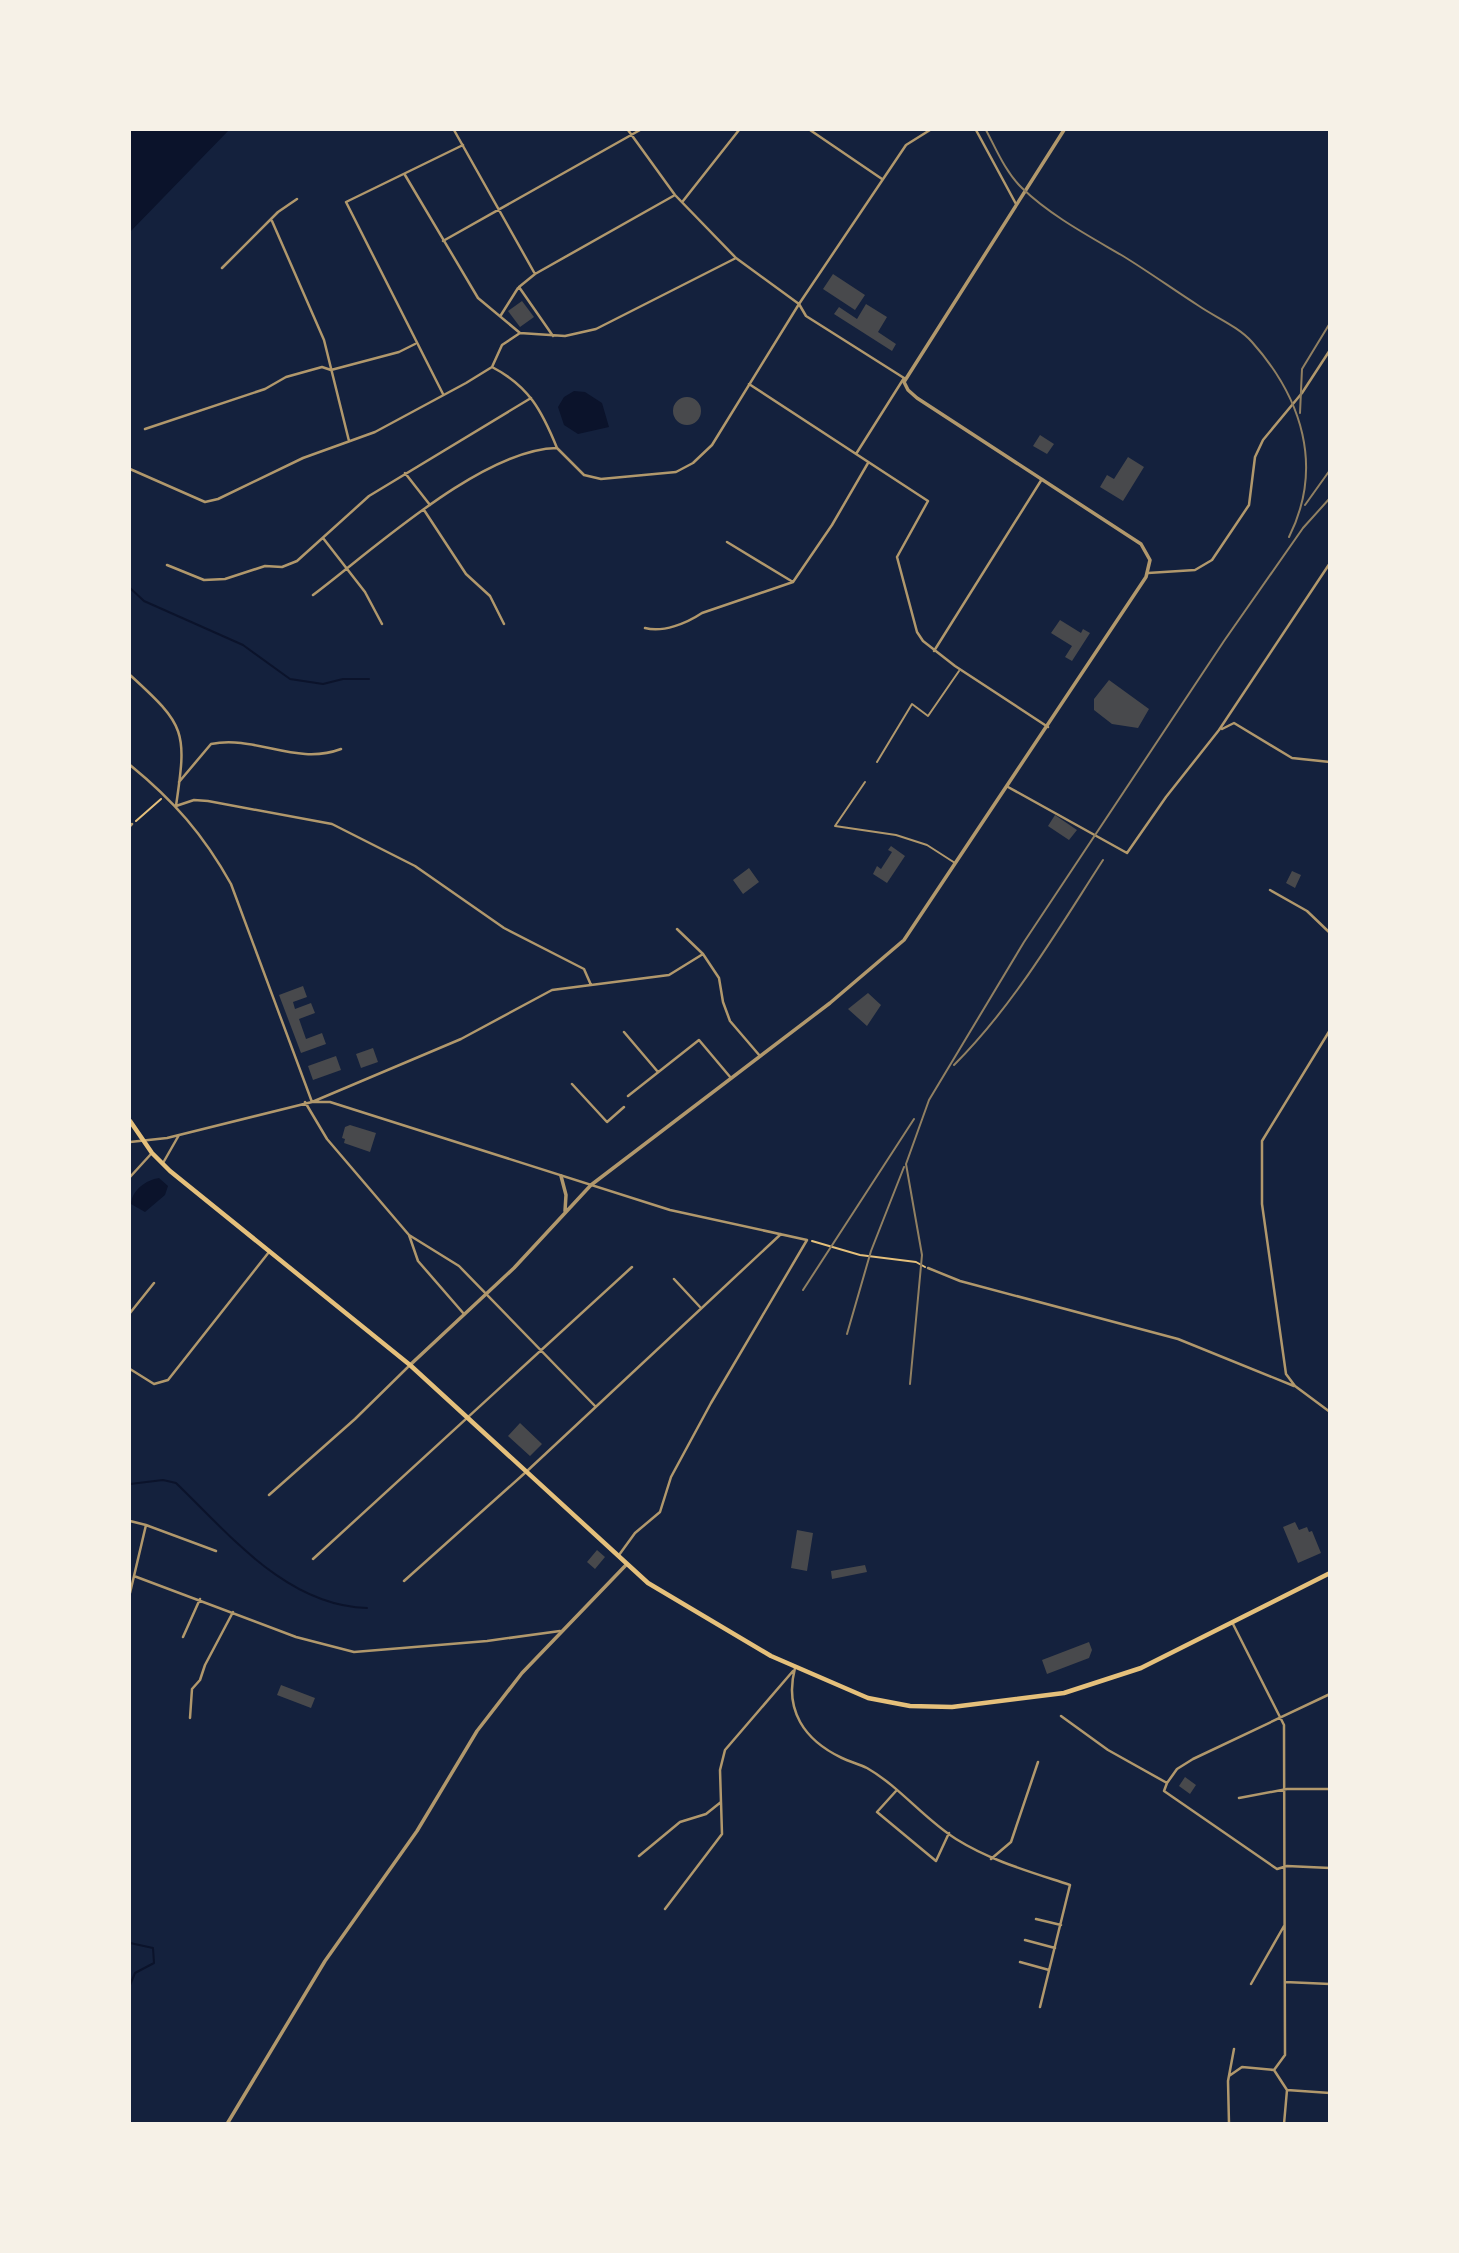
<svg xmlns="http://www.w3.org/2000/svg" width="1459" height="2253" font-family="Barlow,sans-serif">
  <style>
    .water { fill: #0b132b }
    .lines { fill: none; stroke-linecap: round; stroke-linejoin: round }
    .stream { stroke: #0b132b; stroke-width: 2 }
    .building { fill: #48494c }
    .path { stroke: #e5c07b; stroke-width: 2 }
    .service { stroke: #b1986c; stroke-width: 2 }
    .pedestrian { stroke: #b1986c; stroke-width: 2.5 }
    .minor { stroke: #b1986c; stroke-width: 2.5 }
    .tertiary { stroke: #b1986c; stroke-width: 3.5 }
    .secondary { stroke: #e5c07b; stroke-width: 4.5 }
    .rail { stroke: #918062; stroke-width: 2 }
  </style>
  <rect width="100%" height="100%" fill="#14213d"/>
  <path class="water" d="M130 130H229L130 232Z
    M574 391 585 392 602 403 609 427 578 434 564 425 558 407 564 397Z
    M159 1178 168 1186 165 1195 145 1212 131 1204C132 1190 146 1180 159 1178Z"/>
  <g class="lines">
    <path class="stream" d="M130 588 144 601 243 645 290 679 323 684 343 679H369
      M130 1484 163 1480 176 1483C230 1535 287 1606 367 1608
      M130 1943 153 1948 154 1963 135 1973 130 1985"/>
  </g>
  <path class="building" d="M833 274 865 295 855 310 823 289Z
    M522 301 534 317 520 327 508 311Z
    M866 304 887 317 878 332 896 344 892 351 834 314 839 307 857 319Z
    M673 411a14 14 0 1 1 28 0a14 14 0 1 1-28 0Z
    M1040 435 1054 444 1047 454 1033 446Z
    M1128 457 1144 467 1123 501 1100 487 1107 475 1114 479Z
    M1060 620 1081 633 1083 629 1090 633 1072 661 1065 657 1072 646 1051 633Z
    M1109 680 1149 709 1138 728 1112 724 1094 710V699Z
    M1055 815 1077 830 1069 840 1048 826Z
    M891 846 905 856 887 883 873 874 877 866 881 869 892 852 888 850Z
    M749 868 759 882 743 894 733 880Z
    M1292 871 1301 875 1295 888 1286 883Z
    M303 986 307 997 293 1002 295 1009 311 1003 315 1013 299 1019 306 1039 322 1033 326 1044 301 1053 279 995Z
    M868 993 881 1005 867 1026 848 1009Z
    M373 1048 378 1062 361 1068 356 1054Z
    M336 1056 341 1070 313 1080 308 1066Z
    M350 1125 376 1133 370 1152 344 1143 345 1139 342 1138 345 1127Z
    M520 1423 542 1444 530 1456 508 1436Z
    M1295 1522 1299 1530 1307 1527 1309 1532 1312 1531 1321 1553 1298 1563 1283 1527Z
    M797 1530 813 1533 807 1571 791 1568Z
    M597 1550 605 1557 595 1569 587 1562Z
    M865 1565 867 1572 832 1579 831 1571Z
    M1089 1642 1092 1650 1089 1658 1047 1674 1042 1660Z
    M281 1685 315 1698 311 1708 277 1695Z
    M1185 1777 1196 1785 1190 1794 1179 1786Z"/>
  <g class="lines">
    <path class="path" d="M136 821 161 799
      M812 1241 860 1255 916 1262 925 1267"/>
    <path class="service" d="M877 762 912 704 928 716 959 671
      M865 782 835 826 896 835 927 845 955 863"/>
    <path class="pedestrian" d="M799 304 806 316 904 378"/>
    <path class="minor" d="M454 130 535 274
      M628 130 675 195 736 258 799 304
      M810 130 882 179
      M976 130 1016 204
      M405 175 478 298 520 333
      M683 201 739 130
      M272 221 324 340 349 441
      M443 241 640 130
      M222 268 278 212 297 199
      M501 315 518 288
      M520 333 565 336 596 329 736 258
      M553 336 519 287 535 274 675 195
      M492 367C529 386 542 411 557 448
      M749 384 928 501 897 557 917 632 923 641 955 666 1048 727
      M443 394 346 202 463 145
      M145 429 265 389 286 377 322 367 331 370 399 352 415 344
      M856 454 904 378
      M130 469 205 502 218 499 303 458 375 432 466 383 492 367 502 345 520 333
      M405 473 430 505
      M424 510 466 574 490 596 504 624
      M323 538 365 592 382 624
      M727 542 793 582
      M167 565 204 580 225 579 265 566 282 567 297 561 369 496 531 398
      M1148 573 1195 570 1212 560 1249 505 1255 457 1263 440 1302 393 1330 350
      M313 595C373 550 482 449 557 448L584 475 601 479 676 472 693 463 712 445 799 304 906 145 930 130
      M645 628C663 633 687 623 702 613L793 582 832 525 868 463
      M934 651 1042 479
      M130 675C186 726 187 731 176 806
      M1222 729 1234 723 1292 758 1330 762
      M130 765C174 801 203 834 231 884L312 1102
      M179 782 211 744C256 735 296 766 341 749
      M1008 787 1127 853 1166 797 1219 730 1330 563
      M176 806 194 800 208 801 332 824 415 866 504 928 584 969 591 985
      M130 826 132 824
      M1270 890 1307 911 1330 933
      M677 929 703 954 719 978 723 1002 730 1021 760 1056
      M1330 1030 1262 1141V1204L1286 1374 1295 1386 1330 1412
      M624 1032 658 1072
      M572 1084 607 1122 624 1107
      M628 1096 699 1040 731 1078
      M305 1102 327 1139 409 1235 459 1266 595 1406
      M312 1102H330L670 1210 807 1240 711 1403 671 1477 660 1512 635 1533 619 1555
      M130 1142 167 1138 312 1102 461 1039 552 990 669 975 703 954
      M163 1163 179 1135
      M130 1177 151 1154
      M409 1235 418 1261 464 1314
      M928 1268 960 1281 1178 1339 1294 1386
      M674 1279 700 1307
      M130 1313 154 1283
      M130 1369 154 1384 168 1380 269 1252
      M269 1495 355 1419 410 1365
      M130 1521 146 1525
      M313 1559 632 1267
      M134 1576 296 1637 354 1652 487 1641 560 1631
      M404 1581 526 1472 781 1234
      M130 1593 146 1525 216 1551
      M1232 1622 1284 1725 1285 2055 1274 2070
      M183 1637 200 1599
      M795 1668C784 1710 804 1740 842 1758 850 1762 859 1764 867 1768 900 1787 924 1819 956 1839 991 1861 1031 1872 1070 1885L1040 2007
      M1061 1716 1108 1750 1167 1783 1164 1791 1277 1869 1287 1866 1330 1868
      M190 1718 192 1689 200 1680 205 1665 233 1612
      M1167 1783 1177 1769 1193 1759 1330 1694
      M896 1791 877 1812 936 1861 949 1833
      M1239 1798 1287 1789H1330
      M639 1856 680 1822 706 1814 721 1802 720 1770 725 1750 793 1671
      M991 1859 1011 1842 1038 1762
      M665 1909 722 1834 721 1802
      M1036 1919 1061 1925
      M1025 1940 1055 1948
      M1020 1962 1049 1970
      M1285 1982 1330 1984
      M1251 1984 1284 1926
      M1274 2070 1287 2090 1284 2124
      M1229 2076 1242 2067 1274 2070
      M1287 2090 1330 2093
      M1229 2124 1228 2081 1234 2049"/>
    <path class="tertiary" d="M561 1176 566 1195 565 1211
      M410 1365 514 1268 591 1185 830 1003 904 940 1146 577 1150 560 1141 544 917 398 908 390 904 382 1064 130
      M227 2124 325 1961 417 1831 477 1731 522 1673 626 1565"/>
    <path class="secondary" d="M130 1121 152 1153 170 1171 410 1365 648 1583 771 1656 868 1698 910 1706 952 1707 1064 1693 1141 1668 1330 1573"/>
    <path class="rail" d="M986 130C996 149 1006 173 1022 188 1051 216 1089 236 1123 256 1149 272 1174 290 1199 306 1215 317 1239 327 1252 342 1302 398 1324 467 1289 537
      M1300 413 1302 369 1330 323
      M1305 505 1330 470
      M954 1065C1014 1005 1057 931 1103 860
      M803 1290 914 1119
      M847 1334 871 1251 904 1167
      M910 1384 922 1255 906 1164 929 1100 1024 942 1224 641 1303 528 1330 498"/>
  </g>
  <rect width="1459" height="2253" fill="none" stroke="#f6f1e7" stroke-width="262"/>
</svg>
